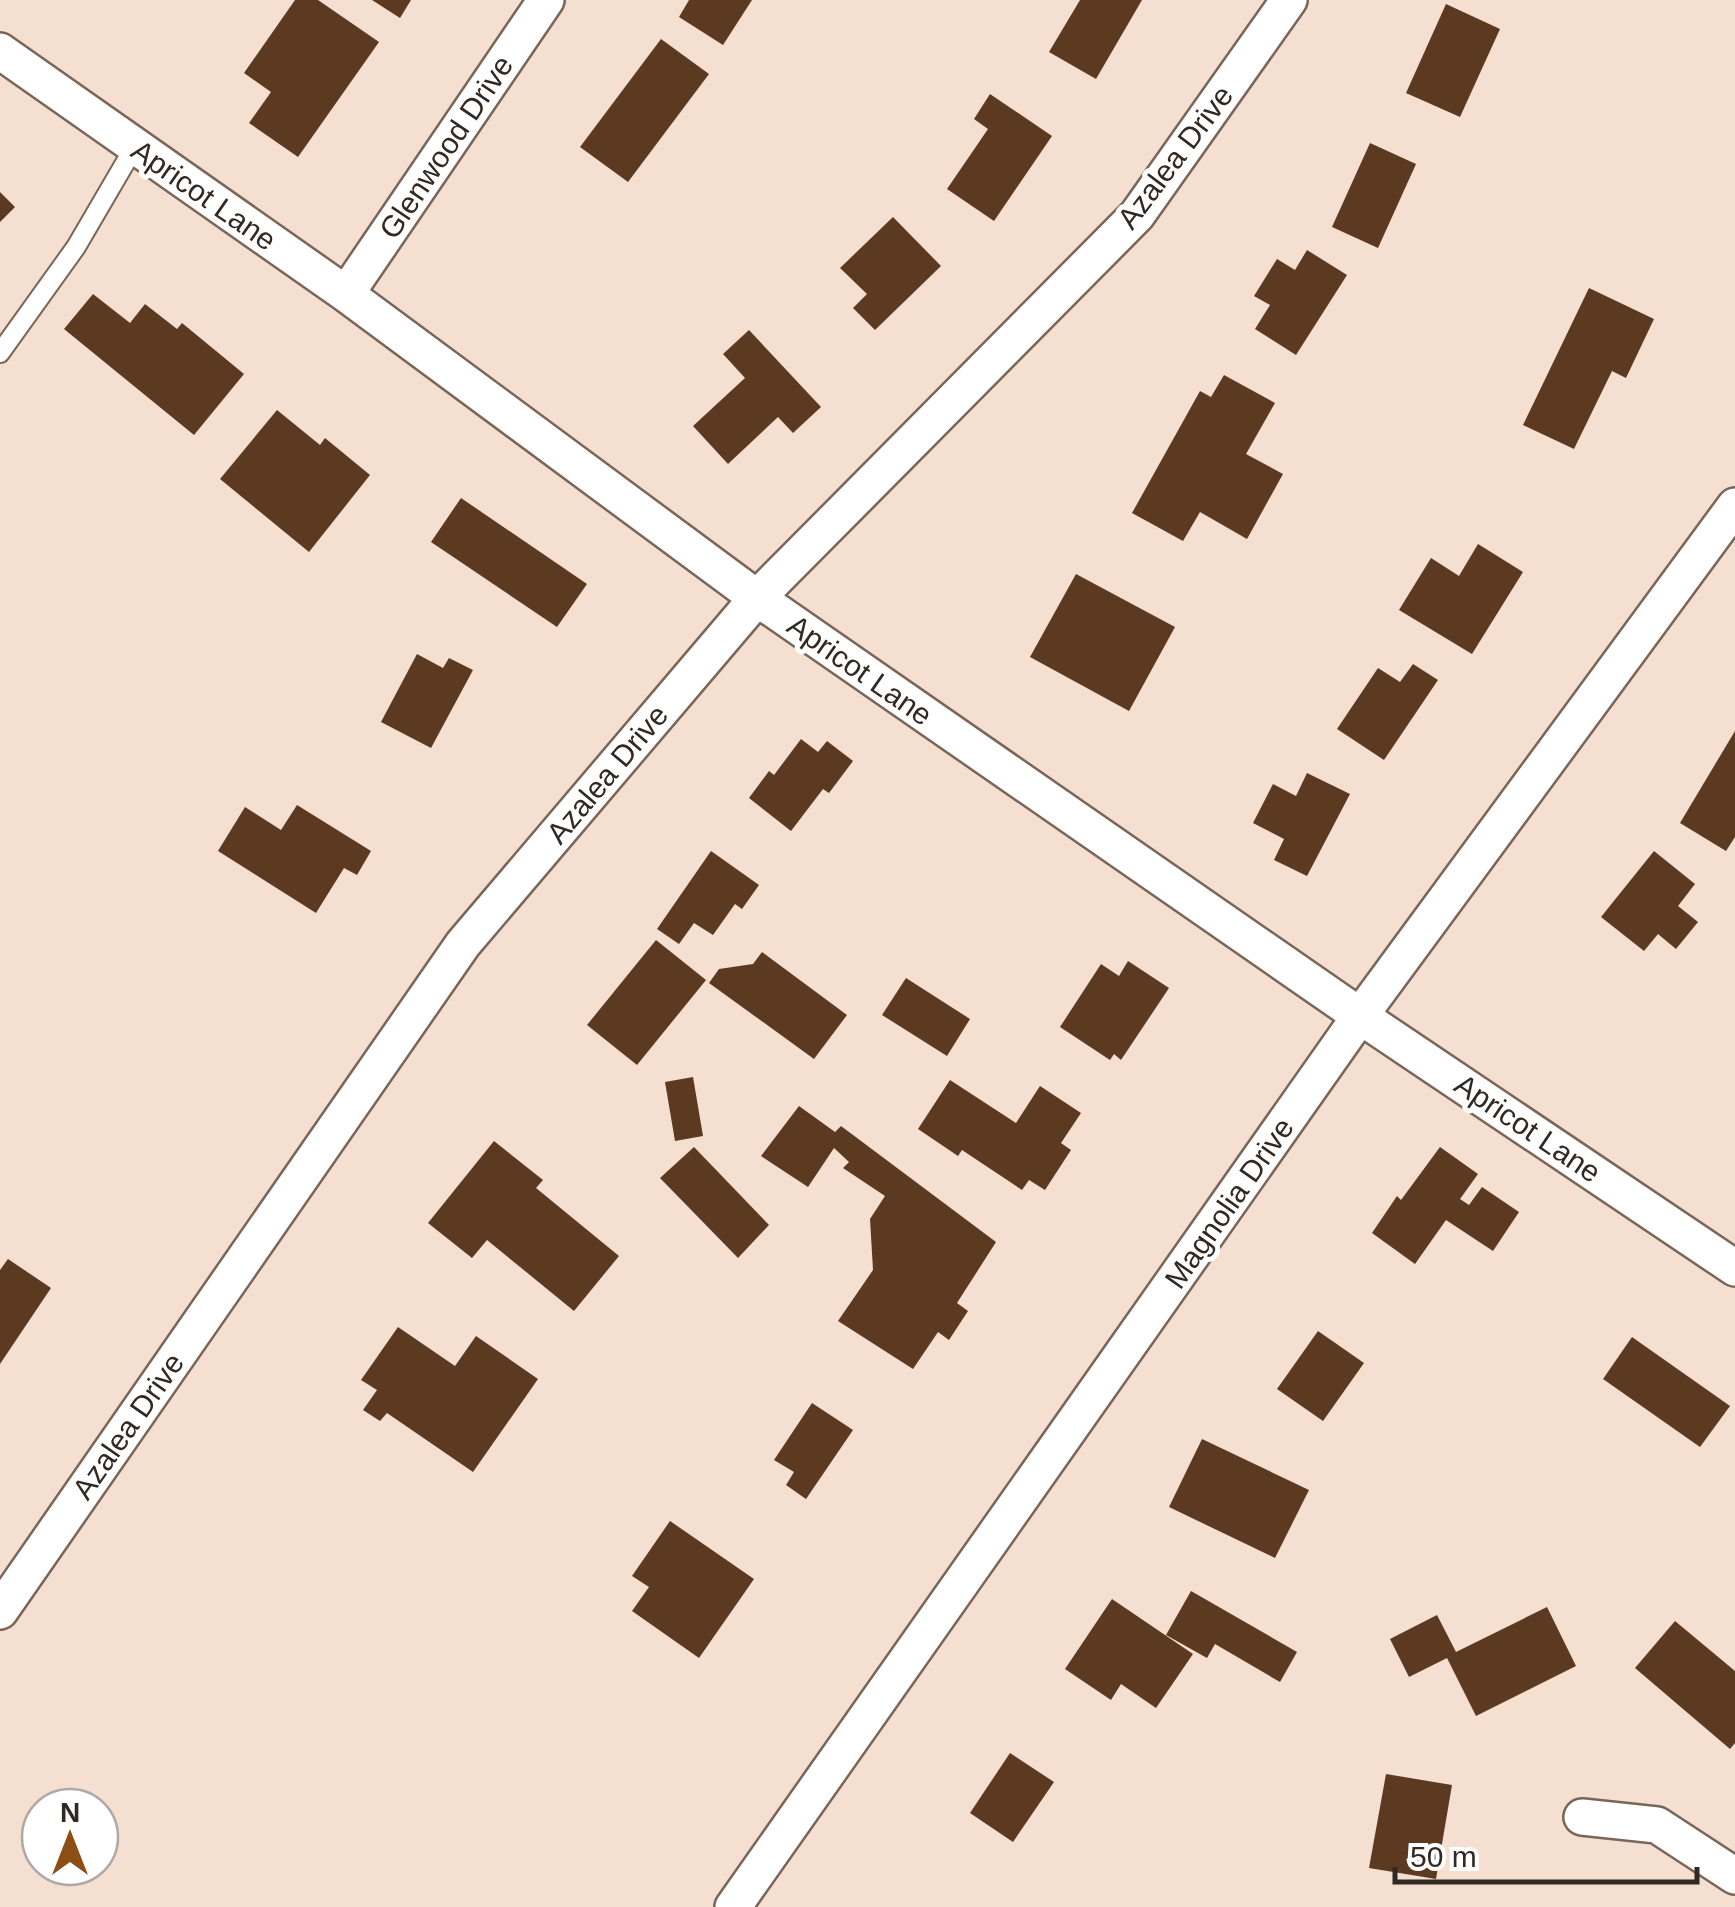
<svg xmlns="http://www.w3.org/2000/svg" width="1735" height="1907" font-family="Arial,sans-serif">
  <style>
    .building { fill: #5b3a21 }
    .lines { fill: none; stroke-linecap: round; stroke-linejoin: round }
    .service-casing { stroke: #796658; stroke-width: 22 }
    .minor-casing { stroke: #796658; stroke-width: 40 }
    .service { stroke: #fff; stroke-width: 18 }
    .minor { stroke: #fff; stroke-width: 35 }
    .labels { text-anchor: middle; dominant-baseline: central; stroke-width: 10; stroke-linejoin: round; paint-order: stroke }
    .street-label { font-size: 30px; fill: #312923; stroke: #fff }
  </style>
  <rect width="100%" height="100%" fill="#f5dfd0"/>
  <path class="building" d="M295 0H318L379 42 298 157 249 123 271 92 244 73Z
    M372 0H411L400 18Z
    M689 0H752L723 45 679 17Z
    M1080 0H1142L1096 79 1049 52Z
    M1446 4 1500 29 1460 117 1406 93Z
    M661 39 709 74 628 182 580 147Z
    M990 94 1052 136 994 221 947 189 988 129 974 119Z
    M1370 143 1416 164 1378 248 1332 227Z
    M0 192 15 207 0 222Z
    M893 217 941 266 875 330 853 308 867 294 840 268Z
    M1307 250 1347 275 1296 355 1255 329 1270 305 1254 296 1277 259 1295 270Z
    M1589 288 1654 319 1626 378 1612 371 1574 449 1523 425Z
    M93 294 130 323 145 304 177 329 182 323 244 374 194 435 64 329Z
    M749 330 821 407 793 433 778 417 728 464 693 426 745 378 723 354Z
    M1224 375 1275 403 1246 454 1283 474 1247 539 1200 512 1183 541 1132 513 1200 391 1211 397Z
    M277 410 320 445 325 438 370 475 309 552 220 479Z
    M461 498 587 584 557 627 431 542Z
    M1478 544 1523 572 1472 654 1399 610 1431 558 1459 576Z
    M1076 574 1175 627 1129 711 1030 657Z
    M417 654 443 668 449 658 473 670 431 748 381 722Z
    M1413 664 1438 680 1384 760 1337 729 1378 668 1400 682Z
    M1735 731V837L1726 851 1680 823Z
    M801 739 818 752 827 741 853 761 829 793 823 789 791 831 749 798 769 771 774 775Z
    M1307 773 1350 794 1307 876 1274 860 1284 839 1253 823 1273 784 1296 796Z
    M297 805 371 851 357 875 344 868 316 913 218 851 245 807 281 830Z
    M711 851 759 885 742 909 735 904 713 935 694 923 679 944 657 929Z
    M1654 851 1695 884 1678 906 1698 922 1676 949 1658 934 1644 951 1601 917Z
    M656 940 706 980 637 1065 587 1025Z
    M762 952 847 1015 814 1059 709 983 719 969 753 964Z
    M1128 961 1169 988 1121 1060 1114 1054 1110 1060 1060 1027 1101 964 1119 976Z
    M906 978 970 1019 947 1056 882 1015Z
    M693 1077 703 1136 675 1141 665 1082Z
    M950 1080 1016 1123 1040 1086 1081 1113 1061 1143 1071 1150 1045 1190 1029 1180 1022 1190 962 1150 958 1156 918 1129Z
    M799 1106 835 1132 841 1126 996 1242 957 1303 968 1311 949 1340 938 1332 913 1369 838 1321 873 1270 870 1219 885 1196 843 1168 849 1162 834 1148 808 1187 761 1156Z
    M494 1141 543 1180 536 1188 619 1256 574 1311 487 1240 472 1258 428 1223Z
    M694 1147 769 1225 738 1258 660 1178Z
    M1440 1147 1478 1174 1460 1199 1469 1205 1482 1187 1519 1212 1493 1251 1446 1220 1415 1264 1372 1233 1397 1196 1401 1200Z
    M8 1259 51 1288 0 1364V1270Z
    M398 1327 455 1366 476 1336 538 1379 473 1472 387 1413 380 1421 363 1410 377 1390 361 1380Z
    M1318 1331 1364 1363 1323 1421 1277 1389Z
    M1632 1337 1730 1406 1700 1447 1603 1379Z
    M812 1403 853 1430 806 1499 786 1485 794 1472 774 1460Z
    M1202 1439 1309 1490 1275 1558 1169 1507Z
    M670 1521 754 1579 699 1658 632 1611 649 1587 632 1576Z
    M1191 1591 1297 1652 1280 1682 1215 1644 1207 1658 1166 1635Z
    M1112 1599 1193 1654 1156 1708 1121 1684 1111 1700 1065 1669Z
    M1547 1607 1576 1666 1476 1716 1447 1658 1409 1677 1390 1639 1437 1615 1456 1652Z
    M1675 1621 1735 1671V1743L1730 1749 1635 1668Z
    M1010 1753 1054 1782 1013 1842 970 1813Z
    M1386 1774 1452 1785 1436 1879 1369 1868Z"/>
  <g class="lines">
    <defs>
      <path id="service" d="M0 353 76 247 135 146"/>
      <path id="minor" d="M0 51 346 294 757 598 1360 1016 1735 1268
        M346 294 546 0
        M0 1611 463 944 757 598 1137 215 1289 0
        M1582 1817 1657 1825 1735 1876
        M733 1907 1360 1016 1735 506"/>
    </defs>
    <use href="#service" class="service-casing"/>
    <use href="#minor" class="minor-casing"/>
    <use href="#service" class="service"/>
    <use href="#minor" class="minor"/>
  </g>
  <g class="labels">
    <g class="street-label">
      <text transform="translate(446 147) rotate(-56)">Glenwood Drive</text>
      <text transform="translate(1175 157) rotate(-53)">Azalea Drive</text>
      <text transform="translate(204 195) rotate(35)">Apricot Lane</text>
      <text transform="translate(860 670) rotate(35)">Apricot Lane</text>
      <text transform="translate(607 774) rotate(-50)">Azalea Drive</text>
      <text transform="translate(1528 1128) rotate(34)">Apricot Lane</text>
      <text transform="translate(1229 1203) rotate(-55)">Magnolia Drive</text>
      <text transform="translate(128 1426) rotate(-55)">Azalea Drive</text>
    </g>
  </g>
  <g transform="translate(70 1837)"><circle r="48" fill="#ffffff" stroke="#ada9a7" stroke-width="2.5"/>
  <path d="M0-8L18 38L0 25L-18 38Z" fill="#8d4e15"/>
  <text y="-15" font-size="28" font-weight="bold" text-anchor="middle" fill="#312923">N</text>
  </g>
  <path d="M1395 1867v15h302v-15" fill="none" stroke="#312923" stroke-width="5"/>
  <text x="1410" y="1867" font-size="30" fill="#312923" stroke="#ffffff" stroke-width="8" paint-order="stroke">50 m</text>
</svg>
